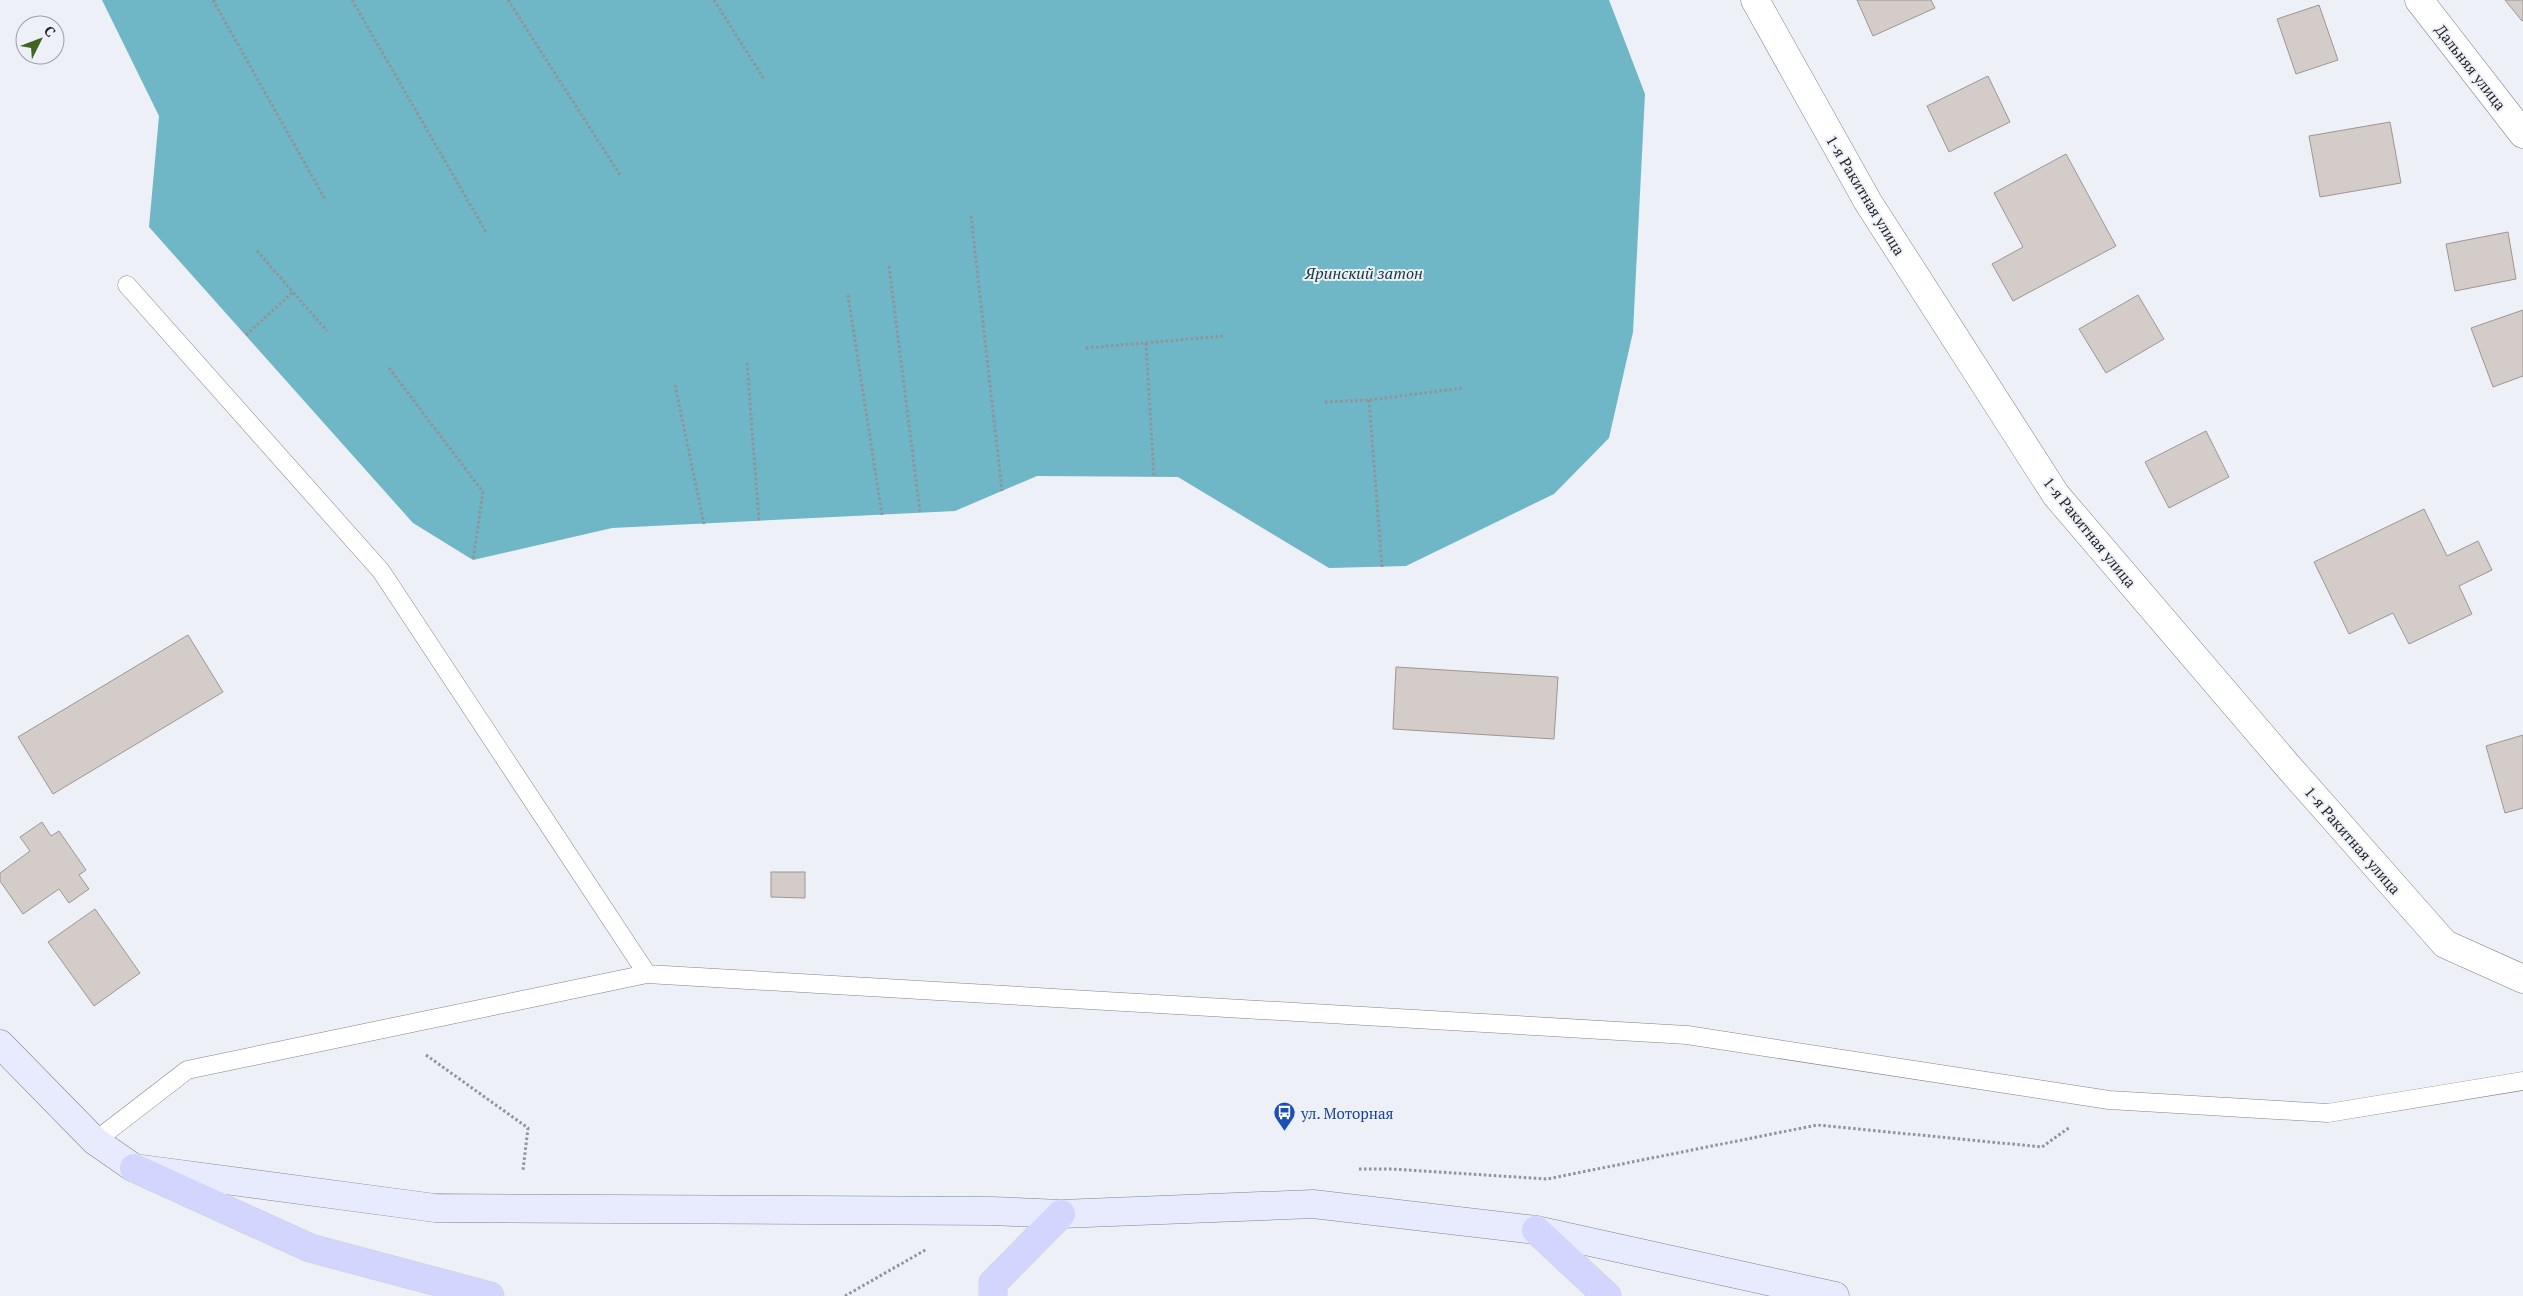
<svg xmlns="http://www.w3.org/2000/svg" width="2523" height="1296" font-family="'PT Serif',serif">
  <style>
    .water { fill: #6fb7c6 }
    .building { fill: #d4ccc9; stroke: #9d9693 }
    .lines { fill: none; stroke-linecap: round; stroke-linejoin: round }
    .lane-casing { stroke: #81848a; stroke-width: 19 }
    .street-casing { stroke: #81848a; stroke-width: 29 }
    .secondary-casing { stroke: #81848a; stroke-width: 29 }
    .primary-casing { stroke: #cfcfd0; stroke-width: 29 }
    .path { stroke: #919398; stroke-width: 3; stroke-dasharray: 2.5 2.5; stroke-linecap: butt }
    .lane { stroke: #fff; stroke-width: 18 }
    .street { stroke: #fff; stroke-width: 28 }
    .secondary { stroke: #e8eafe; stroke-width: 28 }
    .primary { stroke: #d2d5fe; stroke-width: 28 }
    .labels { text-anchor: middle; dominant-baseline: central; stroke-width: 4; stroke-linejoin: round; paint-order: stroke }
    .street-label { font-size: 15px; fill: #242528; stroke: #edf0f7 }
    .transit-label { font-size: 15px; fill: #164399; stroke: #edf0f7; text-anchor: start }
    .water-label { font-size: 16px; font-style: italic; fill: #12363c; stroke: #edf0f7 }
  </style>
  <rect width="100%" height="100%" fill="#edf0f7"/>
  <path class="water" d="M102 0H1609L1645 94 1633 332 1609 438 1554 494 1406 566 1329 568 1178 477 1037 476 955 511 612 528 473 560 413 523 149 227 159 116Z"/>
  <path class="building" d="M1857 0H1931L1935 8 1873 36Z
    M2505 0H2523V20L2522 21Z
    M2319 5 2338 60 2296 74 2277 19Z
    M1988 76 2010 122 1949 152 1927 106Z
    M2390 122 2401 183 2320 197 2309 136Z
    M2066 154 2116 246 2013 301 1992 264 2023 247 1994 193Z
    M2508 232 2516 279 2455 291 2446 244Z
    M2138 295 2164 339 2106 373 2079 329Z
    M2523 310V376L2493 387 2471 328Z
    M2206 431 2229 477 2169 508 2145 462Z
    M2424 509 2447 556 2478 541 2492 570 2459 586 2472 614 2409 644 2393 613 2349 634 2314 562Z
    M188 635 223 692 53 794 18 737Z
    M1396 667 1558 677 1554 739 1393 729Z
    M2523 735V808L2505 813 2486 746Z
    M42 822 51 836 59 831 86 870 79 875 89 889 69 903 59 889 23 914 0 881V873L30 851 20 837Z
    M771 872H805V898L771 897Z
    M95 909 140 973 94 1006 48 942Z"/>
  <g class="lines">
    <defs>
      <path id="lane" d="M127 285 381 571 647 974
        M95 1141 187 1070 647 974 1687 1035 2109 1100 2328 1113 2523 1081"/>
      <path id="street" d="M1755 0 1868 202 2056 495 2286 764 2445 944 2523 979
        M2419 0 2523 134"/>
      <path id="secondary" d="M0 1044 95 1141 134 1168 435 1208 992 1211 1061 1214 1313 1204 1536 1230 1835 1296"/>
      <path id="primary" d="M134 1168 310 1248 490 1296
        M1536 1230 1607 1296
        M993 1296V1283L1061 1214"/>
    </defs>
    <use href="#lane" class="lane-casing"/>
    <use href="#street" class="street-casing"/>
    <use href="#secondary" class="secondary-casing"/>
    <use href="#primary" class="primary-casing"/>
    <path class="path" d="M213 0 326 201
      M352 0 486 232
      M508 0 620 175
      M714 0 764 79
      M971 216 1002 491
      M257 251 327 331
      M889 266 920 512
      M848 295 882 515
      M246 335 293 292
      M1146 343 1154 477
      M1086 348 1224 336
      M747 363 759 521
      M389 368 483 492 473 560
      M675 385 704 524
      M1369 400 1382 567
      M1325 402 1369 400 1463 388
      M426 1055 528 1128 523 1170
      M1359 1169H1392L1547 1179 1817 1125 2042 1147 2070 1127
      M845 1296 927 1249"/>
    <use href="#lane" class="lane"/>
    <use href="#street" class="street"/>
    <use href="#secondary" class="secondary"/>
    <use href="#primary" class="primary"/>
  </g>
  <defs>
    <symbol id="bus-pin" viewBox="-11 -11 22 30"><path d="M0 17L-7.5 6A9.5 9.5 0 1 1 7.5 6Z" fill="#1a4fb4" stroke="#edf0f7"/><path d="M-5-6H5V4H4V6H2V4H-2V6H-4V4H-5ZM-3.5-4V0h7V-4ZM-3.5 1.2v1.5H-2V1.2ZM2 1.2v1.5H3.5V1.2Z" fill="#fff"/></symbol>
  </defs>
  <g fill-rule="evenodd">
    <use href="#bus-pin" x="1272" y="1100" width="25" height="34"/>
  </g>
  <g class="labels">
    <g class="street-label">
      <text transform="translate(2471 67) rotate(52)">Дальняя улица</text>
      <text transform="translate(1866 195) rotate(59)">1-я Ракитная улица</text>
      <text transform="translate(2090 532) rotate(51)">1-я Ракитная улица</text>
      <text transform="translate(2353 840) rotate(49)">1-я Ракитная улица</text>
    </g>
    <g class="transit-label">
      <text x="1301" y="1113">ул. Моторная</text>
    </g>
    <g class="water-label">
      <text x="1364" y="273">Яринский затон</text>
    </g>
  </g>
  <g transform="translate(40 40) rotate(48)"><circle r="24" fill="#edf0f7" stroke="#9d9fa4"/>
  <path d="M0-4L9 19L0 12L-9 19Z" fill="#40651f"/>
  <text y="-8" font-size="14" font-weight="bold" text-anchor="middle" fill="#242528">С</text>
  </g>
</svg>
